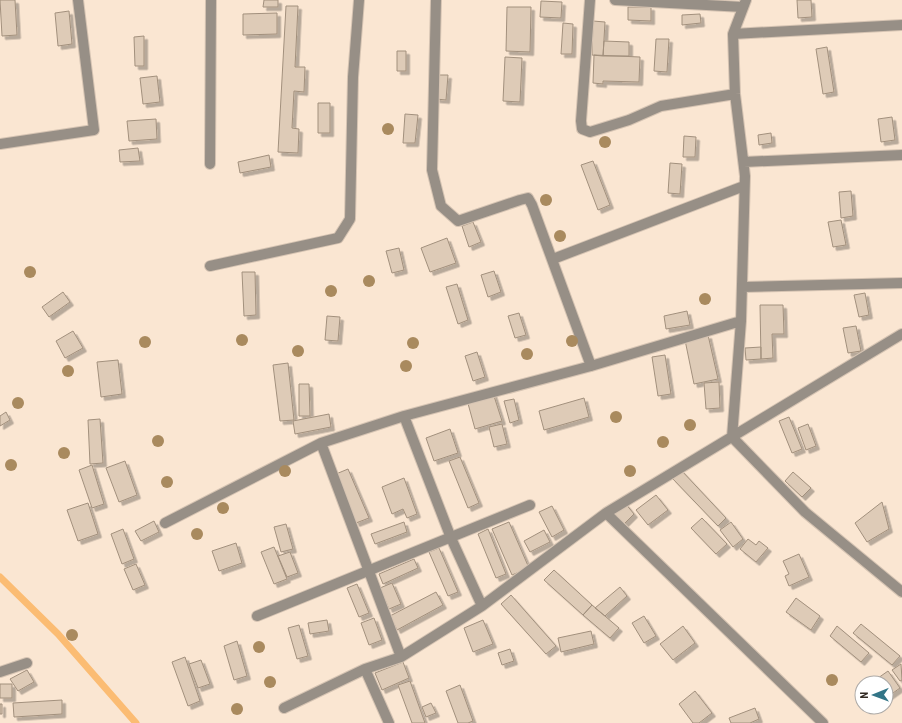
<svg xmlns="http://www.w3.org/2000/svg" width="902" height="723" font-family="'Roboto Condensed',sans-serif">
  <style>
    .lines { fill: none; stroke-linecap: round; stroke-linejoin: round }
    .stream { stroke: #fbbc73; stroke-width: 7 }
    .building { fill: #decbb7; stroke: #a2907d; filter: url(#shadow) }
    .minor-casing { stroke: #d6c4b3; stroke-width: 12 }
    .minor { stroke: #978f86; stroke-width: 10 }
    .tree { fill: #a98a5e }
  </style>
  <defs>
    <filter id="shadow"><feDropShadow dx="3.5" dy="3.5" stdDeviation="0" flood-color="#0004"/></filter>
  </defs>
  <rect width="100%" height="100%" fill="#fae6d2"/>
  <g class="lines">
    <path class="stream" d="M0 577 58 634 136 723"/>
  </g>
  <path class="building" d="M0 0H15L17 35 2 36Z
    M264 0H278V7H263Z
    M797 0H811L812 17 798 18Z
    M541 1 562 2 561 18 540 17Z
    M286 6H298L295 67H305L304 92 294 91 292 128 299 129 298 153 278 152Z
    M507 7H531L530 52 506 51Z
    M628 7H651V21L628 20Z
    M69 11 72 44 58 46 55 13Z
    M277 13V34L243 35V14Z
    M700 14 701 23 682 25V15Z
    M593 21 605 22 603 56 592 55Z
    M563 23 573 24 572 54H561Z
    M144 36V66H135L134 37Z
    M656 39H669L667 72 654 71Z
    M604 41 629 42V56H603Z
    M827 47 834 92 823 94 816 49Z
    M397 51H406V71H397Z
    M594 55 640 57 639 82 603 81V84L593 83Z
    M505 57 522 58 520 102 503 101Z
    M437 75H448L446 100 436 99Z
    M157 76 160 102 143 104 140 78Z
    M318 103H330V133H318Z
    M405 114 418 115 415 143H403Z
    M892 117 895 140 881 142 878 119Z
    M156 119 157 139 129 141 127 121Z
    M771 133 772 143 759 145 758 135Z
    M684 136 696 137 695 157H683Z
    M138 148 140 161 120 162 119 150Z
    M269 155 271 167 240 173 238 162Z
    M593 161 610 205 598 210 581 165Z
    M670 163 682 164 680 194 668 193Z
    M851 191 853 216 841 218 839 192Z
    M841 220 846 245 833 247 828 222Z
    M473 222 481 242 469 247 462 226Z
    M447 238 456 263 430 272 421 248Z
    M399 248 404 270 392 273 386 251Z
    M494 271 501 292 488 297 481 275Z
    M242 272H255L256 315 244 316Z
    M457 284 468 320 458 324 446 287Z
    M63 292 70 302 49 317 42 307Z
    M865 293 869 315 859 317 854 295Z
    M760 305H783L784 334H772L773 358 761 359Z
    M687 311 690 325 666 329 664 316Z
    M519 313 526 335 515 338 508 316Z
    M327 316 340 317 338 341 325 340Z
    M856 326 861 351 848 353 843 328Z
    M73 331 83 348 65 358 56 341Z
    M708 335 718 379 694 384 685 340Z
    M761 347V359L746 360 745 348Z
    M477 352 485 377 473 381 465 356Z
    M665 355 671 394 658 396 652 357Z
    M118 360 122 394 101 397 97 362Z
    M288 363 294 420 280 421 273 365Z
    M719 382 720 408 706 409 704 383Z
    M299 384H309L310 416H299Z
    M493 393 502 421 475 429 467 400Z
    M584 398 589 417 544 430 539 411Z
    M514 399 519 420 510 423 504 401Z
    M6 412 10 420 0 426V416Z
    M329 414 331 427 295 434 293 421Z
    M789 417 802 449 792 453 779 421Z
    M100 419 103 463 90 464 88 420Z
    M502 424 507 444 494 447 489 427Z
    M808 424 816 446 806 450 798 428Z
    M450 429 458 453 434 461 426 438Z
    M460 457 479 503 468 508 449 461Z
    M125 461 137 495 119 502 106 468Z
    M92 465 104 504 92 508 79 470Z
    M348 469 369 518 356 523 336 474Z
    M681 470 726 518 718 526 672 478Z
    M793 472 811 488 802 497 785 481Z
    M404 478 417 514 407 518 403 509 392 514 382 487Z
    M656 495 668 510 648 525 636 510Z
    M882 502 889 529 867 542 855 523Z
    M88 503 98 534 78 541 67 510Z
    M625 503 634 514 624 524 614 513Z
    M552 506 564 530 552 537 539 512Z
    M702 518 727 544 716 554 691 528Z
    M154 521 159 532 141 541 135 531Z
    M404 522 407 532 375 544 371 534Z
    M509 522 529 568 512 575 492 529Z
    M731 522 743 539 733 547 720 530Z
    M286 524 293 549 281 552 274 527Z
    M123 529 134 559 122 564 111 534Z
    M488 529 506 574 496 578 478 534Z
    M544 530 550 542 530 552 524 541Z
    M748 539 756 545 759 541 768 548 756 562 740 549Z
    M236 543 242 563 219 571 212 551Z
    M274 547 287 579 274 584 261 552Z
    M439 548 458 592 448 596 429 552Z
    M290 552 298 573 287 577 278 556Z
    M799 554 809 577 789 586 785 576 789 574 783 561Z
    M414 559 418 568 383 584 379 574Z
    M136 564 145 585 133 590 124 569Z
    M554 570 592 605 583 615 544 580Z
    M392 583 401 604 389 609 380 588Z
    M357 584 369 613 359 617 347 588Z
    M620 587 627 596 605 616 595 608Z
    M436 592 443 605 397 630 390 616Z
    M511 595 556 646 546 654 501 604Z
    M796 598 820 616 811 630 786 612Z
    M592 605 619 628 610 638 583 615Z
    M644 616 656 636 644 643 632 623Z
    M374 618 382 640 369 645 361 623Z
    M327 620 329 631 310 634 308 623Z
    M483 620 493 644 473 652 464 628Z
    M861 624 900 656 892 665 853 633Z
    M299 625 308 656 297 659 288 628Z
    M683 626 695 643 673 660 660 644Z
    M837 626 869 653 861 662 830 636Z
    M591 631 594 644 561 652 558 638Z
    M237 641 247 676 234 680 224 646Z
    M510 649 514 661 502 665 498 653Z
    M185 657 200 701 188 706 172 662Z
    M201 660 210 684 198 688 189 664Z
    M403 662 409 678 382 690 375 673Z
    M901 664 902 680 900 681 892 670Z
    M27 670 34 682 18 691 10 679Z
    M888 671 900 688 886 698V683H871Z
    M410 681 425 723H412L398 685Z
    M0 684H12V698H0Z
    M460 685 473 721 468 723H458L446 691Z
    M695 691 712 713 699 723H693L679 704Z
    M62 700V714L14 717 13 703Z
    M431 703 436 713 426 717 422 707Z
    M0 704H2V714H0Z
    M755 708 759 719 750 723H731L729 718Z"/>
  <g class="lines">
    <defs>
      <path id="minor" d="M436 0 432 170 441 206 458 221 520 200 528 198 532 205 591 366
        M590 0 581 121 582 129 590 132 629 120 661 106 735 94
        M615 0 743 7
        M746 0 733 34 735 94 745 176 741 321 732 437 805 512 902 592
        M733 34 902 25
        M0 144 94 130 78 0
        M744 162 902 155
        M210 164 211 0
        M553 259 744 186
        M210 266 338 238 350 219 353 77 359 0
        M742 287 902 283
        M404 416 451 538 482 606
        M321 443 401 657
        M606 513 823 723
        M165 523 321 443 404 416 591 366 741 321
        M257 616 530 505
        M365 669 389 723
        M0 672 27 663
        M284 708 365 669 401 657 482 606 606 513 902 334"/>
    </defs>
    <use href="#minor" class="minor-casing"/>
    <use href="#minor" class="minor"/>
  </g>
  <g class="tree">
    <circle cx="388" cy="129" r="6"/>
    <circle cx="605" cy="142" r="6"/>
    <circle cx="546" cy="200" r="6"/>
    <circle cx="560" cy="236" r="6"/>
    <circle cx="30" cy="272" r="6"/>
    <circle cx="369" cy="281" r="6"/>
    <circle cx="331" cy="291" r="6"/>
    <circle cx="705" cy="299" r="6"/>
    <circle cx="242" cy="340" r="6"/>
    <circle cx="572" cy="341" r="6"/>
    <circle cx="145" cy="342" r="6"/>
    <circle cx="413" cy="343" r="6"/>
    <circle cx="298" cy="351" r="6"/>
    <circle cx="527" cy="354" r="6"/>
    <circle cx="406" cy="366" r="6"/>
    <circle cx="68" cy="371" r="6"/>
    <circle cx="18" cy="403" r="6"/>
    <circle cx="616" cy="417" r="6"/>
    <circle cx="690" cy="425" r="6"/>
    <circle cx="158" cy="441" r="6"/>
    <circle cx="663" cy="442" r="6"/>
    <circle cx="64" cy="453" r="6"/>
    <circle cx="11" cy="465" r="6"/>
    <circle cx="285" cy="471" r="6"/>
    <circle cx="630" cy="471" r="6"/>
    <circle cx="167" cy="482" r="6"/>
    <circle cx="223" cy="508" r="6"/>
    <circle cx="197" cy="534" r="6"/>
    <circle cx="72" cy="635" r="6"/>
    <circle cx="259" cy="647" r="6"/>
    <circle cx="832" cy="680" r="6"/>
    <circle cx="270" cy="682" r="6"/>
    <circle cx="237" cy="709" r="6"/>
  </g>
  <g transform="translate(874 695) rotate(269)"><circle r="19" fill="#ffffff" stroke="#adaaa7"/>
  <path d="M0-3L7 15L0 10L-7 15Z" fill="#337587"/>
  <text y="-6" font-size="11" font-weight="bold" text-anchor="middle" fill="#332b24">N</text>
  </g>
</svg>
